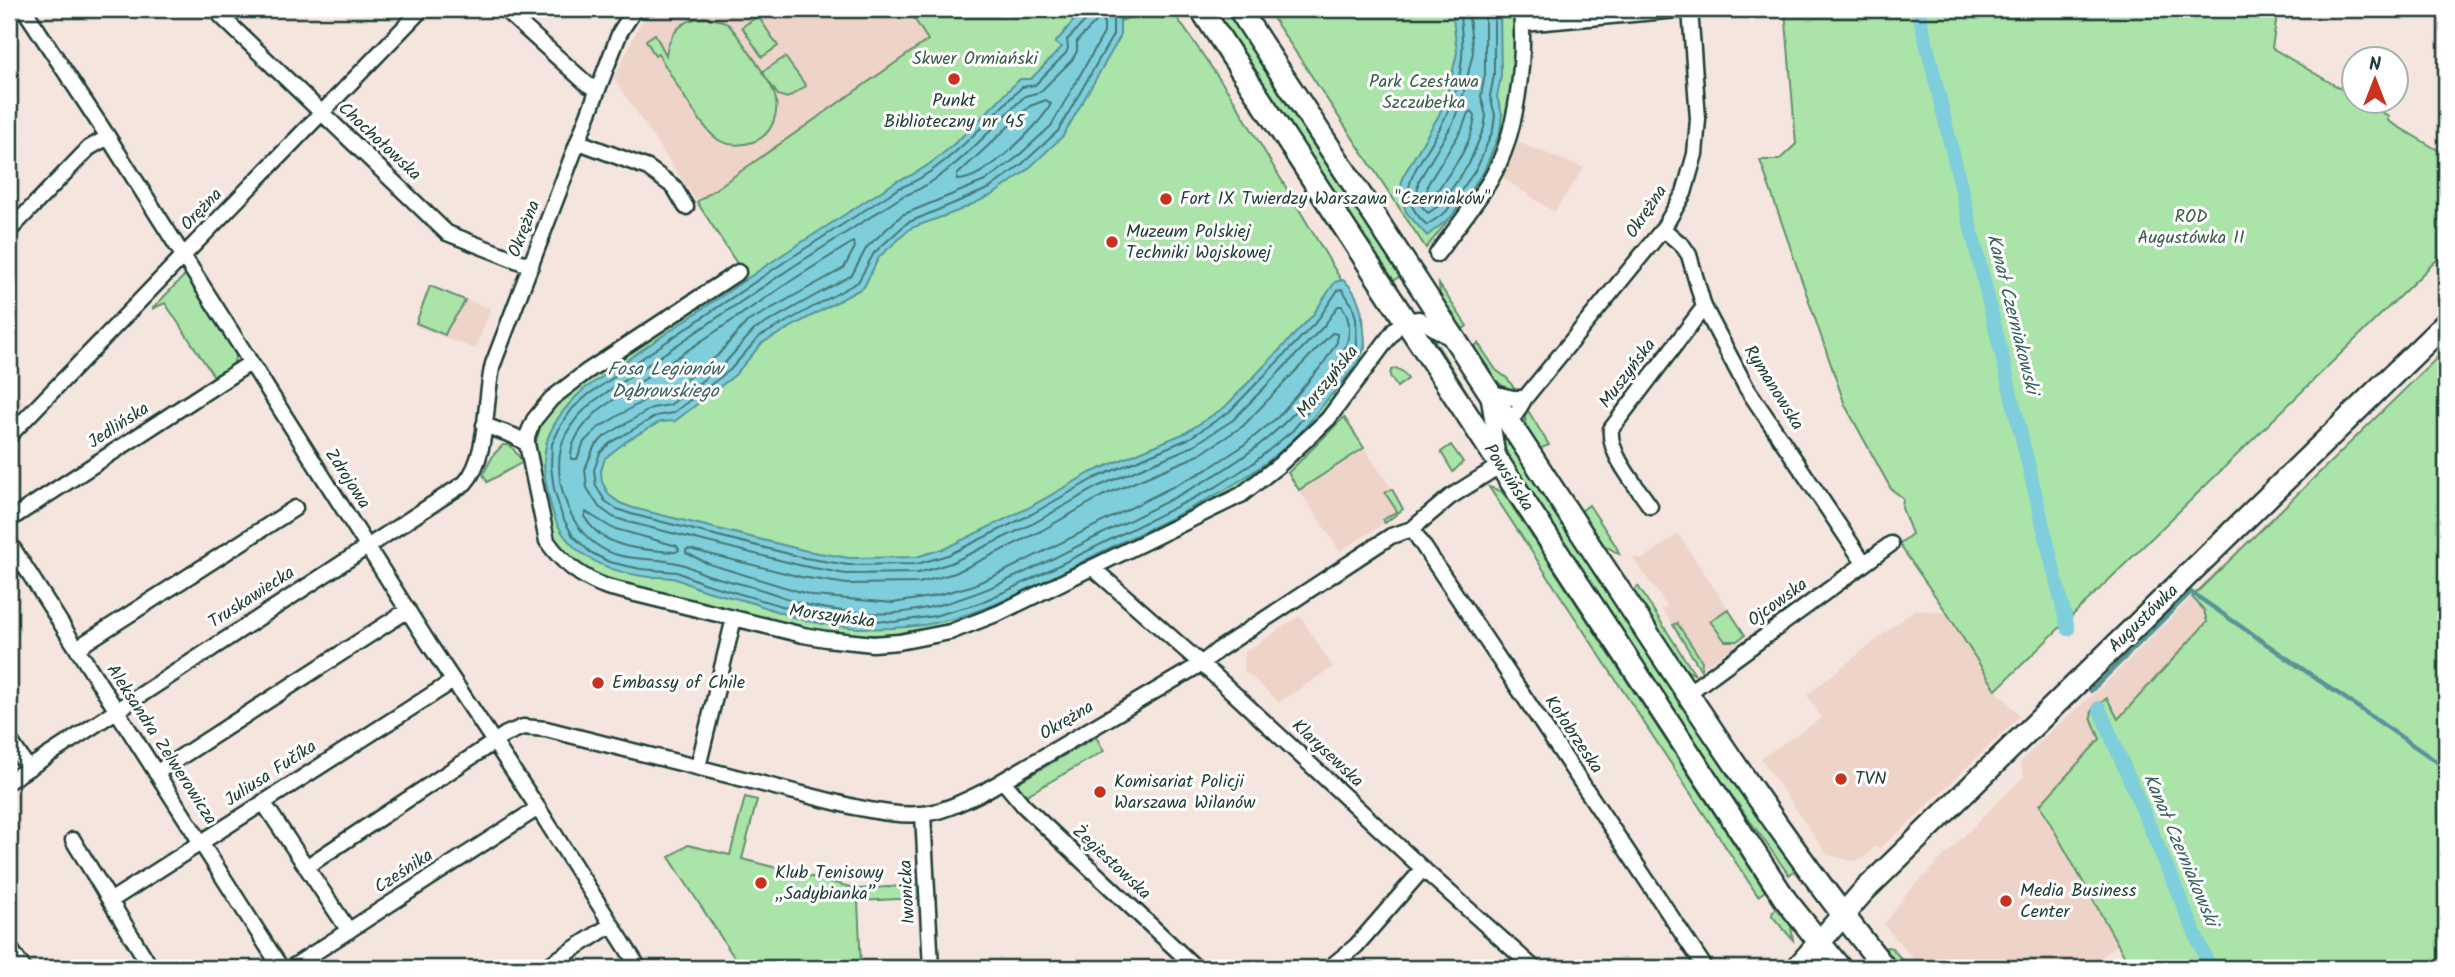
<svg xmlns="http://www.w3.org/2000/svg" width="2455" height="977" font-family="Kalam,sans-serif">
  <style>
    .built { fill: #eed3c9 }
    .green { fill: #aae4a9; stroke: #64906e; stroke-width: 2 }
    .water { fill: #7fcedb; stroke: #599498; stroke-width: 2 }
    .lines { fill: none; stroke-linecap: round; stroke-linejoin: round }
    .shore { stroke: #457777; stroke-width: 2 }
    .stream { stroke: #599498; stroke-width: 4.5 }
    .canal { stroke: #7fcedb; stroke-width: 14 }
    .street-casing { stroke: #1f3d34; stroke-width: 19 }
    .secondary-casing { stroke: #1f3d34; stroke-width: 26 }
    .street { stroke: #fff; stroke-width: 14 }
    .secondary { stroke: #fff; stroke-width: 21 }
    .poi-dot { fill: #c8321e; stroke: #fff; stroke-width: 2.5 }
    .labels { text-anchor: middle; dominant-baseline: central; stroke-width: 6; stroke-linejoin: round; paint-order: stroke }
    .park-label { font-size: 18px; fill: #3b5e4b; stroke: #fff }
    .poi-label { font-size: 18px; fill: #1f3d34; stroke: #fff; text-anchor: start }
    .street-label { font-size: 18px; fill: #1f3d34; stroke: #fff }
    .water-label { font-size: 19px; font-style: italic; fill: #37615e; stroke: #fff }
  </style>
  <rect width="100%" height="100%" fill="#f5e5df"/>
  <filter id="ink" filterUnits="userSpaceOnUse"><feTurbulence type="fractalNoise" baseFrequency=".0143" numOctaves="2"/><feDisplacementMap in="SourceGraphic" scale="14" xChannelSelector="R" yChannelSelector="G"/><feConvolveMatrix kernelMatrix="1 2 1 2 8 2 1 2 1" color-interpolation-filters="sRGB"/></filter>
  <g filter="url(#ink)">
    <path class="built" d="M654 9H908L928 40 697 202 614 79 639 26Z
      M1515 141 1584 168 1554 212 1503 178Z
      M430 286 491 309 475 349 415 326Z
      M9 387 24 402 9 418Z
      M1364 448 1392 489 1385 493 1397 511 1383 520 1385 523 1340 551 1299 490Z
      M1678 534 1728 609 1710 622 1733 642 1739 643 1702 668V661L1678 623 1673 625 1662 610 1667 606 1632 557 1643 559Z
      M2192 597 2204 610 2207 621 2118 719 2110 701 2091 717 2100 739 2040 805 2118 945 2087 968H1921L1884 925 1907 893 2024 776 2020 762 2053 729 2109 680Z
      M1915 609 1947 613 1996 690 2020 716 1909 823 1879 849 1876 846 1864 858 1853 861 1827 855 1761 758 1822 718 1807 695Z
      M1300 616 1333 667 1279 702 1244 670 1245 652Z"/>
    <path class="green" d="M908 9H1120L1121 21 1147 9H1171L1234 100 1363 317 1365 347 1333 394 1337 398 1280 458 1236 492 1076 569 939 629 914 634 886 635H846L806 630 615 583C591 574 559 556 550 530L535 445 541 424 548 411 557 401 745 276 697 202 928 40Z
      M1214 9H1227L1401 276 1391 282Z
      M1267 9H1513L1517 62 1511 107 1481 179 1426 248Z
      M1785 9H2278L2272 48 2353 96 2354 102H2362L2389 116 2387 120 2446 155V251L1996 690 1947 613 1899 544 1912 534 1902 508 1903 498 1891 489 1845 405 1760 160H1779L1796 144Z
      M758 16 778 46 762 57 742 27Z
      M704 17 723 21 729 25C740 38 768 77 774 93 781 111 772 136 753 142 741 146 727 146 717 139 701 128 670 73 658 54L655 56 646 40 655 34 666 55C669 33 681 20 704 17Z
      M785 57 806 86 787 98 778 95 762 72Z
      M187 273 236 354 233 366 215 378 165 303 152 309Z
      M1439 284 1467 326 1463 329 1440 298Z
      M430 286 465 300C460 314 450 320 445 335L416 323Z
      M1422 327H1426L1484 419 1483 420Z
      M1478 343 1496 370 1508 379 1515 390C1495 389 1484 363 1473 348Z
      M2446 349V968H2131L2040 805 2100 739 2091 717 2092 710 2107 698 2118 719 2207 622 2204 610 2192 597Z
      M1396 368 1403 372 1408 379 1397 387 1390 376 1391 370Z
      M1527 409 1549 445 1539 449C1531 435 1521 425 1527 409Z
      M1344 417 1364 448 1299 490 1288 473Z
      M1501 430 1748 804 1795 870 1789 875 1704 757 1503 451Z
      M503 445H510L523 462 487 482 483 474 494 454Z
      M1451 445 1463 462 1453 472 1441 452Z
      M1489 487 1501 491 1506 497 1765 891 1758 896Z
      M1392 489 1403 509 1385 523 1383 520 1397 511 1385 493Z
      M1589 505 1616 546 1619 554 1604 545 1581 511Z
      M1638 586 1695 675 1686 670 1636 596 1635 590Z
      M1728 609 1745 635 1737 641H1725L1710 621Z
      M1677 623 1702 661 1701 670 1673 625Z
      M1096 737 1104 751 1025 796 1017 783Z
      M745 797 757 800 742 859 858 889 918 885 919 898 858 901 861 968H741L669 857 688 845 730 855Z
      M1778 908 1791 926 1793 940 1772 916 1773 911Z
      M1887 947 1892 948 1909 968H1900L1884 949Z"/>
    <path class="water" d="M1088 9H1120V37L1071 122 1063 136 1026 171 994 194 958 211 911 228 879 257 864 287 762 343 735 375 675 421 660 422 628 440 605 458 601 471 602 482 609 495 620 503 633 508 807 551 849 558 916 557 946 548 1028 508 1090 473 1185 433 1225 407 1312 316 1335 282 1343 280C1356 289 1363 310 1363 326 1364 332 1366 342 1364 349 1359 365 1338 387 1327 400 1317 412 1308 425 1297 436 1243 490 1166 519 1099 553 1046 580 993 611 935 623 895 631 848 630 808 621 790 617 771 609 753 603 737 598 720 595 703 590 694 587 685 582 676 579 665 576 653 578 642 576 604 571 565 552 553 513 537 457 540 429 584 389L782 255 897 181C938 169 988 109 1020 79H1031L1062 47 1055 43 1076 18Z
      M1452 9H1500L1501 76 1497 97 1502 114 1500 132 1484 171 1451 217 1427 236 1406 212 1401 195 1402 178 1439 115 1449 88 1457 52Z"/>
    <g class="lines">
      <path class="shore" d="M1091 9 1090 16 1067 40 1068 48 1066 53 1035 85 1022 87C989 118 942 174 899 188L786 261 589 394 573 408 561 425 552 444 551 466 554 489 562 516 573 536 590 552 609 562 641 569 677 572 703 583 809 614 894 622 934 616 977 604 1013 588 1216 487 1252 464 1292 431 1339 375 1357 347 1356 318 1352 305 1342 289 1338 290 1317 321 1229 412 1188 439 1093 479 1032 514 948 555 917 564 848 565 805 558 631 514 617 509 605 501 596 486 594 470 600 453 610 443 656 416 673 413 730 370 759 337 858 282 874 253 907 223 990 188 1021 165 1058 131 1113 35V9
        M1459 9C1463 41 1465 57 1456 90 1450 109 1441 127 1431 144 1412 175 1394 195 1427 225L1446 212 1477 168 1493 130 1495 115 1490 96 1494 75V9
        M1468 9 1473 52 1464 92 1453 123 1418 182C1417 195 1418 204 1428 213L1440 205 1469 164 1484 128 1486 116 1481 96 1485 74V9
        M1100 18 1104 20V33L1051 126 1015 159 985 181 902 215 867 247 852 275 754 330 724 364 670 405 652 408 605 436 594 447 585 469 587 488 599 507 613 517 628 522 803 566 846 574 918 573 951 563 1036 522 1097 487 1191 447 1233 420 1324 326 1338 306H1342C1365 341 1327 376 1305 401 1250 466 1173 498 1098 536 1033 568 970 605 896 613 873 615 835 611 812 606 793 602 775 593 756 588 740 583 722 580 705 574 697 571 689 566 681 564 652 555 622 565 594 543 568 523 554 480 561 448 565 429 580 413 594 401L791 268 903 196C948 181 991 128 1025 96L1040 92 1072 60 1077 51V41Z
        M1046 100 1051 104C1039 127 983 181 957 180V175L1030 106Z
        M1472 111 1475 116C1472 146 1451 171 1434 195L1430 196 1427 192 1428 184 1462 129 1468 113Z
        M853 242 855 247 844 268 747 322 717 356 666 394 648 398 598 428 584 442 577 459H571C570 439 586 422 600 409L797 277Z
        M1332 333 1337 334V342L1323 364 1278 417 1240 448 1206 470 1005 571 971 586 930 597 893 603 814 596 709 564 686 553V550L689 549 801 577 847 584 919 583 955 573 1041 531 1102 496 1199 455 1243 426Z
        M586 512 612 528 677 546 679 550 676 552C643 550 602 549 584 516Z"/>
      <path class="stream" d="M2091 691 2191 592 2446 768"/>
      <path class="canal" d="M1918 9 2068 629
        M2099 708 2210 968"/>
      <defs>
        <path id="street" d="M24 9 108 137 429 644 538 808 639 968
          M504 9 587 84 597 90
          M221 16 447 233 531 266
          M1523 24 1688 9
          M579 142 648 168 674 187 686 207
          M1663 229 1683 246 1689 255 1704 307 1746 387 1864 563
          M9 231 89 148 108 137
          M1437 254C1455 229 1475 205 1491 179 1518 133 1525 60 1521 9
          M738 272 586 372 551 399 534 420 527 436V444L547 541C562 563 582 578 607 587L803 635 826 639 873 644 899 642 950 632 999 613 1241 495 1279 465 1328 419 1396 328 1404 321 1419 319 1447 336
          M1510 424 1525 398 1663 229 1684 193 1695 154 1698 119 1690 9
          M484 425 514 436 527 444
          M9 436 422 9
          M1650 506C1636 485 1608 454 1611 429L1704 307
          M9 520 250 363
          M1412 529 1702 963V968
          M9 542 281 968
          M1093 568 1215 676 1423 869 1534 968
          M77 648 295 508
          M1688 693 1891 544
          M9 739 28 768
          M698 767 734 618
          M156 773 408 610
          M9 781 465 483C489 457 484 399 493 364L608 63 620 32 635 9
          M1003 781 1024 806 1196 968
          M263 802 349 931
          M923 814 931 968
          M73 840 151 968
          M306 867 506 734 523 727 546 729 854 807C876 811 899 816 921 814 942 813 966 800 985 791L1201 664 1218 650 1391 536 1412 529 1450 497 1499 466 1488 392 1513 398H1525
          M110 901 453 681
          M291 968 538 808
          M544 968 611 925
          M1329 968 1356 946 1423 869"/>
        <path id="secondary" d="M1201 9 1785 899 1840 968
          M1239 9C1357 189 1474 369 1592 549 1686 691 1778 836 1885 968
          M9 953 19 968
          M1797 968 1862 893 2446 323"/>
      </defs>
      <use href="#street" class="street-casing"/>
      <use href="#secondary" class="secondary-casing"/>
      <use href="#street" class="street"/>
      <use href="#secondary" class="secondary"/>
    </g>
  </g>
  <g class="poi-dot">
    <circle cx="954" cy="79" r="7"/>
    <circle cx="1166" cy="199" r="7"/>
    <circle cx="1112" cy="242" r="7"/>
    <circle cx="598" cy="683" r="7"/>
    <circle cx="1841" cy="779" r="7"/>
    <circle cx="1100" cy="792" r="7"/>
    <circle cx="761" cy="883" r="7"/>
    <circle cx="2006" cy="901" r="7"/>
  </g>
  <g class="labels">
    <g class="park-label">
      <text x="975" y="59">Skwer Ormiański</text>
      <text x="1424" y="82">Park Czesława<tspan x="1424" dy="21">Szczubełka</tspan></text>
      <text x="2191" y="217">ROD<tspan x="2191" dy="21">Augustówka II</tspan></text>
    </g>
    <g class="poi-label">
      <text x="954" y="101" text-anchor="middle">Punkt<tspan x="954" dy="21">Biblioteczny nr 45</tspan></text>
      <text x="1180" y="199">Fort IX Twierdzy Warszawa "Czerniaków"</text>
      <text x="1126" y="232">Muzeum Polskiej<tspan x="1126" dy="21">Techniki Wojskowej</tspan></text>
      <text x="612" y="683">Embassy of Chile</text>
      <text x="1855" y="779">TVN</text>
      <text x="1114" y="782">Komisariat Policji<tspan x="1114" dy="21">Warszawa Wilanów</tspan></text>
      <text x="775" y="873">Klub Tenisowy<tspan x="775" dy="21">„Sadybianka”</tspan></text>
      <text x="2020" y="891">Media Business<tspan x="2020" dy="21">Center</tspan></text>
    </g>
    <g class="street-label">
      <text transform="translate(379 142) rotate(43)">Chochołowska</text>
      <text transform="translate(202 210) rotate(-46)">Orężna</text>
      <text transform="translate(1647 212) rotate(-56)">Okrężna</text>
      <text transform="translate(525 229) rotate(-69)">Okrężna</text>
      <text transform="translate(1628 374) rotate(-53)">Muszyńska</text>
      <text transform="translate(1328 382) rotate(-51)">Morszyńska</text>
      <text transform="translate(1773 388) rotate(58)">Rymanowska</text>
      <text transform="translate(119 426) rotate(-33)">Jedlińska</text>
      <text transform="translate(1508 478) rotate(57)">Powsińska</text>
      <text transform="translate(347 479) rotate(57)">Zdrojowa</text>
      <text transform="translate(252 598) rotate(-33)">Truskawiecka</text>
      <text transform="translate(1778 603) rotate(-36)">Ojcowska</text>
      <text transform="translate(832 617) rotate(8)">Morszyńska</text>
      <text transform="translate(2144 619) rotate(-44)">Augustówka</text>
      <text transform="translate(1067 721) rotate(-31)">Okrężna</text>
      <text transform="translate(1573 735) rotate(56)">Kołobrzeska</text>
      <text transform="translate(161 745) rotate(57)">Aleksandra Zelwerowicza</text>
      <text transform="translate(1327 754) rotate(43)">Klarysewska</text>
      <text transform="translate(271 774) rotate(-33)">Juliusa Fučíka</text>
      <text transform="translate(1111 863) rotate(43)">Żegiestowska</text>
      <text transform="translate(404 872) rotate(-33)">Cześnika</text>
      <text transform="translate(908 892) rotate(-93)">Iwonicka</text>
    </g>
    <g class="water-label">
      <text transform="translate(2012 314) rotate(76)">Kanał Czerniakowski</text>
      <text x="665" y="370">Fosa Legionów<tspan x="665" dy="22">Dąbrowskiego</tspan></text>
      <text transform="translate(2180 850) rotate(67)">Kanał Czerniakowski</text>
    </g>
  </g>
  <rect width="2455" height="977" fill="none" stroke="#fff" stroke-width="35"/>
  <rect x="18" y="18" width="2420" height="942" fill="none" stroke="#1f3d34" stroke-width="2.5" filter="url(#ink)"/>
  <g transform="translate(2375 80)"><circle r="33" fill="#ffffff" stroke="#a5b1ae" stroke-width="2"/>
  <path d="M0-5L12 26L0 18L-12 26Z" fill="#c8321e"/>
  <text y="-10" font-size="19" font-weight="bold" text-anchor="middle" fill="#1f3d34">N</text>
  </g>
</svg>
